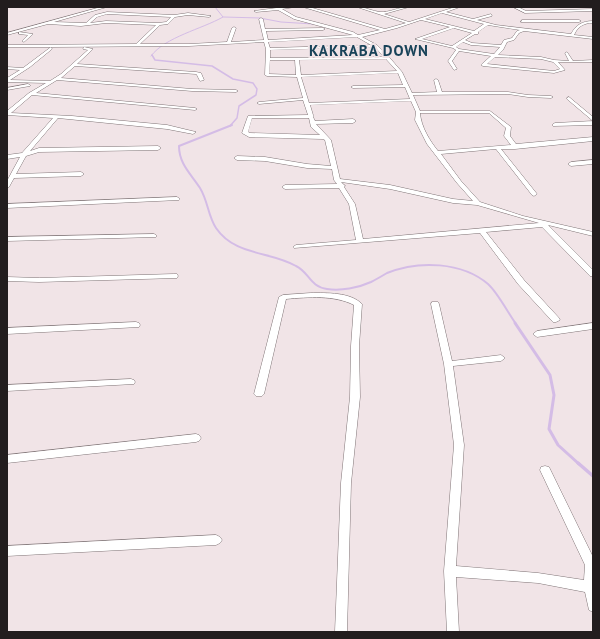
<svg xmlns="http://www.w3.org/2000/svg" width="600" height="639" font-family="'PT Sans',sans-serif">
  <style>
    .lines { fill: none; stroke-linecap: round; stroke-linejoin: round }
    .stream-far4 { stroke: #d4bce6; stroke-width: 1 }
    .stream-far3 { stroke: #d4bce6; stroke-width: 1.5 }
    .stream-far2 { stroke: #d4bce6; stroke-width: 2 }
    .stream-far1 { stroke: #d4bce6; stroke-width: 3 }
    .stream { stroke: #d4bce6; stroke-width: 3.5 }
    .minor-casing { stroke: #807577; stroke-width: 1 }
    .minor { fill: #fff; fill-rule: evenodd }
    .labels { text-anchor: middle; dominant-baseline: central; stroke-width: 4; stroke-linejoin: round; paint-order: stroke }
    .far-district-label { font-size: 15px; font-weight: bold; letter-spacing: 1px; fill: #194359; stroke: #f1e4e7 }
  </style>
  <rect width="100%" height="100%" fill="#f1e4e7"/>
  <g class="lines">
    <path class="stream-far4" d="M223 17 260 18 281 22 313 24
      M151 56C165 37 202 29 223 17L215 7"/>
    <path class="stream-far3" d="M152 55 155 60 212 66 233 79 253 83 257 89 256 95 239 106 237 118 230 126"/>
    <path class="stream-far2" d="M232 125 179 146C179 164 191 174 200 188 208 201 208 216 216 228 235 256 270 251 296 266 309 272 310 287 327 289 341 291 358 288 371 282 377 279 382 276 387 273 419 260 462 262 488 284 498 293 508 313 516 324"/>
    <path class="stream-far1" d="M515 323 550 375 554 395 549 429 558 445 579 464"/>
    <path class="stream" d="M578 463 593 476"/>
    <defs>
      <path id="minor" d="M101 7H107L54 22 86 23 95 15 107 12 174 15 188 13 211 16 209 17 188 15 175 17 168 24 160 25 140 44H189L227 42 232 28 234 27 236 28 231 42 264 40 259 19 261 18 263 19 265 29 323 28 325 29 323 30 266 31 268 40 353 35 294 19 278 10 256 12 254 11 284 7H295L282 9 296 17 353 32 358 35 380 30 303 7H309L385 29 406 23 357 7C365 7 372 11 380 12 388 13 399 7 409 7L384 14 409 22 455 7H460L446 12 473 19 491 14 492 16 477 20 496 25 571 34C576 25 582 21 593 21V23C584 23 578 26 574 35L593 37V39L524 31 519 33 514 40 507 42 503 50 498 55 541 57 554 60 569 61 565 53 567 52 573 61 593 60V62H558L565 70 554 73 483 66 481 65 482 64 491 56 459 51 452 61 457 69 454 70 448 61 456 50 453 48 415 39 450 27 421 20 397 28 362 37 377 45 389 57 402 72 412 93 437 92 434 80 436 79 438 80 442 92H508L528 95 551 96 553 97 551 98 528 97 508 94 413 95 420 111H490L511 127 510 136 516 144 593 137V141L515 149H501L537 194 534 196 532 195 496 149 441 154 461 181 480 202 523 216 593 232V236L548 225 593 270V276H590L542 227 486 232 524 280 559 318 560 320 556 322H553L518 284 480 233 294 248 293 247 296 245 356 240 349 204 339 188 285 189 282 187 285 185 337 184 334 180 332 169 307 168 265 161 237 160 234 158 237 156 265 157 307 164 331 166 325 140 323 139 249 137 242 133 248 116 308 115 303 100 259 104 257 103 259 102 303 98 297 77 267 76 265 75 266 49 264 42 189 46 51 47 52 49 30 67 10 80 50 81 61 74 88 50 83 49 84 47 93 49 77 64 196 72 201 73 204 80 200 81 197 75 196 74 75 66 61 78 192 89 236 90 238 91 236 92 192 91 57 80 36 93 195 108 197 109 195 110 32 95 11 113 72 116 167 125 196 132 193 134 167 129 58 118 30 151 39 148 158 146 161 148 158 150 39 152 26 156 16 174 81 172 84 174 81 176 14 178 9 187 7 188V181L20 157 7 159V155L22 153 53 118 7 115V111L29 93 46 83 7 82V78L20 70 7 69V67L23 68 51 47H7V45L136 44 156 25 106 23 81 26 48 24 7 35V33ZM442 13 484 24 474 31 425 19ZM107 14 171 17 166 22 158 23 106 21 90 23 97 17ZM488 25 520 30 517 31 512 38 504 40 501 45 472 43 465 40 475 34H478V32ZM454 28 472 33 452 46 422 39ZM357 37 371 45 270 48 268 42ZM463 42 471 45 500 47 494 54 459 49 456 47ZM375 47 384 57 270 58V50ZM495 57 541 59 553 62 560 69 554 71 487 64ZM386 59 397 71 301 75 299 60ZM270 60H295L296 75 269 74ZM398 73 403 85 353 86 351 87 353 88 405 87 410 99 309 103 301 77ZM411 101 416 112 415 120 427 144 457 183 473 201 453 199 390 185 340 179 331 140 316 124 353 123 356 121 353 119 315 121 313 117 314 116 313 115 310 105ZM420 113H489L506 128 504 136 511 145 438 151C430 141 421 127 420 113ZM252 118H309L311 127 320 135 250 133 248 132ZM341 182 390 189 453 203 477 205 539 223 363 239 355 204 344 187 345 186Z
        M513 7H518L526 11 593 9V11L525 13Z
        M522 20H579L581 21 579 22H521Z
        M19 32 33 34 24 42 22 41 28 35 19 34Z
        M28 84 30 85V86L7 90V88Z
        M569 97 593 117V125L553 126V124L555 123 593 121 567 99V98Z
        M593 160V164L571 166 568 164 571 162Z
        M177 197 180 199 179 200 7 208V204Z
        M154 234 156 235V237L7 241V237Z
        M174 274H177L178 276 177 278 39 282 7 281V277L39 278Z
        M311 293C327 293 350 292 362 304L359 346 360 397 351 483 347 632H335L341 483 350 397 351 346 354 305C334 295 309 297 286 299L264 394 262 396H256L254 394 279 297 283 295Z
        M432 302H438L439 304 452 361 501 355 505 358 501 361 453 366 464 445 456 566 538 573 584 580 585 565 540 470 541 467 545 466 549 467 593 557V612L589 610 585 592 538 583 456 577 459 632H447L444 571 454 445 444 364 431 304Z
        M136 322 139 323 140 325 139 327 7 334V328Z
        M593 323V329L537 337 533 334 537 331Z
        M131 379 134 380 135 382 134 384 7 391V385Z
        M196 434 199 435 201 438 199 441 196 442 7 463V455Z
        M216 535 220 537 222 540 220 543 216 545 7 556V546Z"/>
    </defs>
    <use href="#minor" class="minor-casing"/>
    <use href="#minor" class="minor"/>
  </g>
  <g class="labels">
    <g class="far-district-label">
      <text x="369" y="50">KAKRABA DOWN</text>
    </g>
  </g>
  <rect width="600" height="639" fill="none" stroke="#221d1e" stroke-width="16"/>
</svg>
